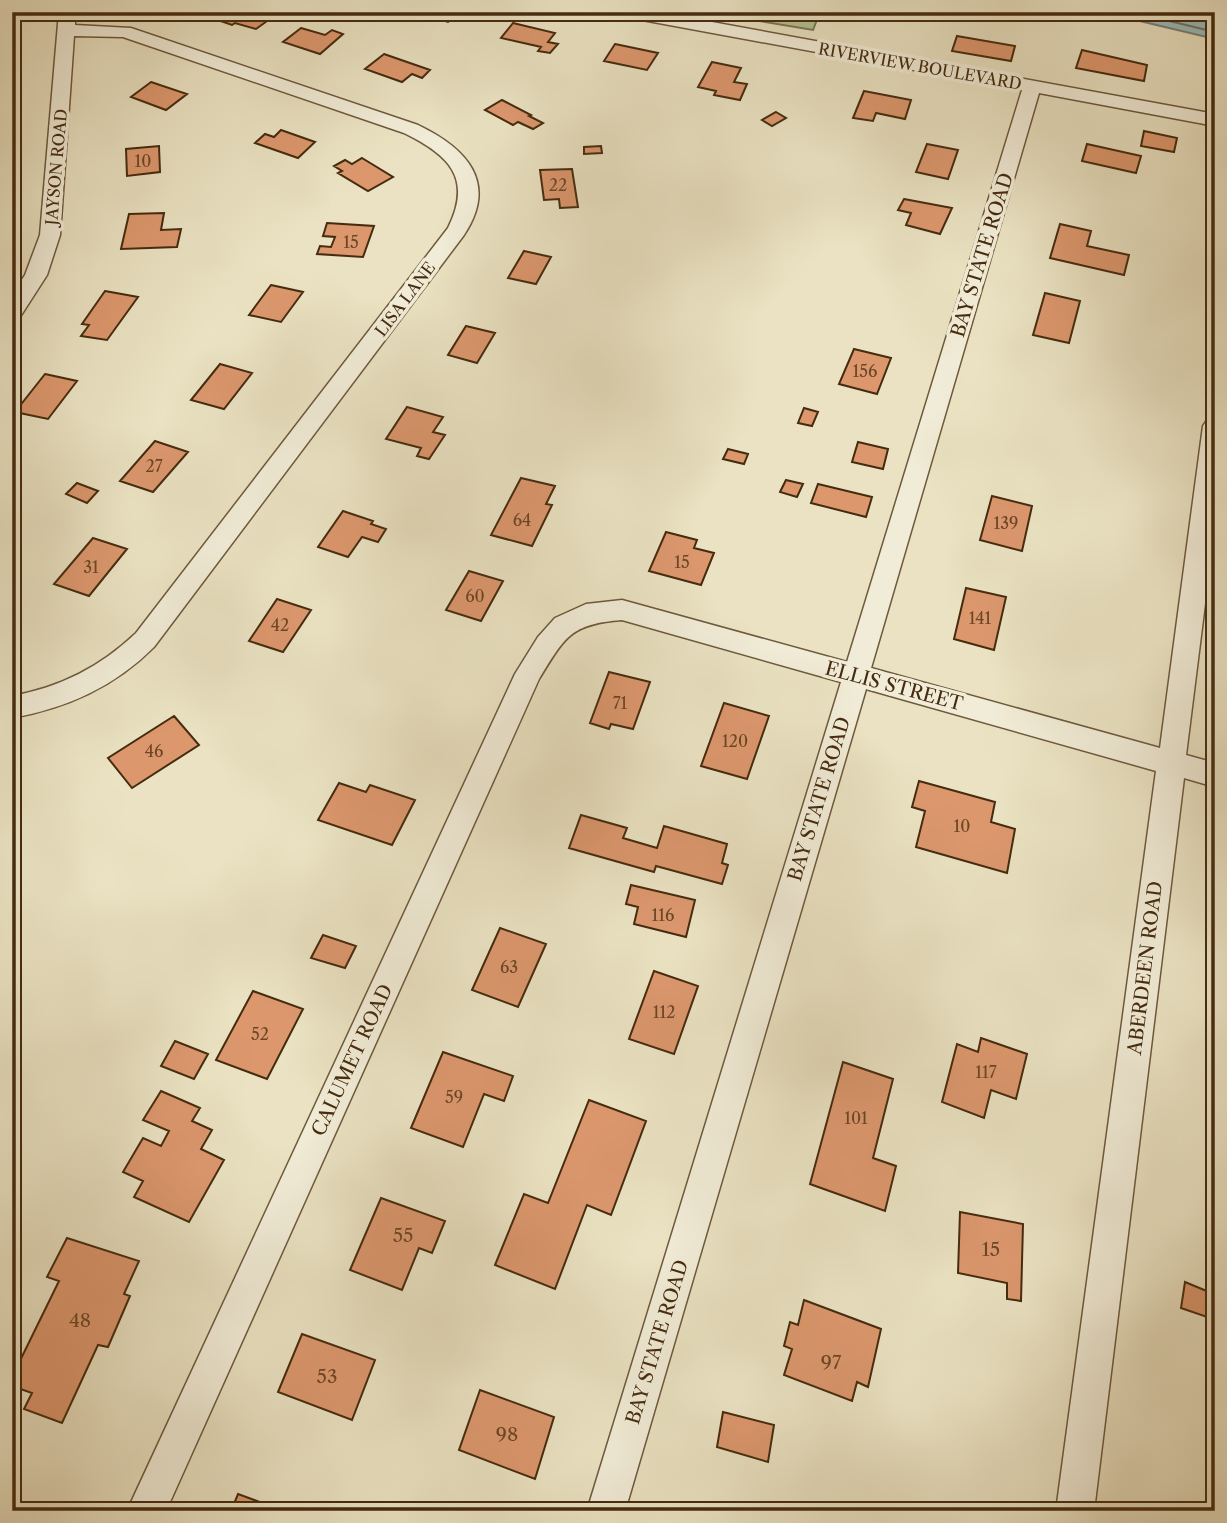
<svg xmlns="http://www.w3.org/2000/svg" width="1227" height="1523" font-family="'Libre Caslon Text',serif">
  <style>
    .green { fill: #b4c495; stroke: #7c7852; stroke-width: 2 }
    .water { fill: #9bbcbc; stroke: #798277; stroke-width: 2 }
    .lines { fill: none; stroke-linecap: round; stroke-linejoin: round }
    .shore { stroke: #707466; stroke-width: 2 }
    .building { fill: #dc976d; stroke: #452b0f; stroke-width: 2 }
    .minor-casing { stroke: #6e593c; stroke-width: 3 }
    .minor { fill: #f1ecd7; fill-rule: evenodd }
    .labels { text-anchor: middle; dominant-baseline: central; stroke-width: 7; stroke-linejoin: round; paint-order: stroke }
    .far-street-label { font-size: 16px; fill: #452b0f; stroke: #f1ecd7 }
    .number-label { font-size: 16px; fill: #6b4626 }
    .street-label { font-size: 19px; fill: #452b0f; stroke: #f1ecd7 }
    .near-number-label { font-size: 19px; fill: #6b4626 }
  </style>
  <rect width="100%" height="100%" fill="#eae2c2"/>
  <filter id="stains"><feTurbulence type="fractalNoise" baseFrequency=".00286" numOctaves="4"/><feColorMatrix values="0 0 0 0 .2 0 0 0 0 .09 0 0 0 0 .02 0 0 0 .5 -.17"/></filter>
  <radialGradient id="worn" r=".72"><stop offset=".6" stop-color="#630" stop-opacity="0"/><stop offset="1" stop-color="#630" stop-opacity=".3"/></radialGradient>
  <path class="green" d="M706 12H820L813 30Z"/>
  <path class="water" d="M1102 12H1215V39Z"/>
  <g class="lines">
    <path class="shore" d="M1132 12 1215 32"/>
  </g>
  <path class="building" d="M202 12H264L274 16 256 29 235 23 232 25 200 14Z
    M417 12H460L448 22Z
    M513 23 555 33 548 42 558 44 550 53 538 51 541 47 501 38Z
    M301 28 325 35 332 30 343 34 320 54 283 42Z
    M957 36 1015 46 1011 61 952 51Z
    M615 44 658 53 647 70 604 61Z
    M1082 50 1147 65 1144 81 1076 68Z
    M384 54 430 70 422 78 412 74 402 82 365 69Z
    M712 62 741 68 734 82 747 84 740 100 714 95 716 91 698 87Z
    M151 82 187 94 166 110 131 97Z
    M864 91 911 100 905 119 876 113 873 121 853 118Z
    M502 100 531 115 529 116 543 123 533 129 518 122 513 125 485 110Z
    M776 112 786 118 772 126 762 120Z
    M281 130 315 142 298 158 255 143 265 134 274 137Z
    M1144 131 1177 138 1174 152 1141 146Z
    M927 144 958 150 948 179 916 172Z
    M1087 144 1141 156 1136 173 1082 161Z
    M159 146 160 172 127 176 126 149Z
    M601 146 602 153 584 154V147Z
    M362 158 393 177 368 191 338 173 342 171 334 166 345 160 352 164Z
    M572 169 578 207 560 208 559 199 544 200 540 170Z
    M904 199 952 208 940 234 906 225 911 213 898 210Z
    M164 213 161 230 181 229 177 247 121 249 129 214Z
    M327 223 374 226 363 257 317 254 320 246 331 247 335 237 323 236Z
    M1060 224 1091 231 1087 246 1129 255 1124 275 1050 258Z
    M524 251 551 257 536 284 508 278Z
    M271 285 303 292 281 322 249 315Z
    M105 291 138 297 107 340 81 336 89 325 82 324Z
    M1045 293 1080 301 1069 343 1033 335Z
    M466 326 495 333 477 363 448 355Z
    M854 349 891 358 877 394 839 384Z
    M220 364 252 373 224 409 191 400Z
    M45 374 77 381 48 419 15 412Z
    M407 407 443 417 433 432 445 435 429 459 417 456 421 448 386 439Z
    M804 408 818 412 812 426 798 423Z
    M155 441 188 452 153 492 120 481Z
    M858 442 888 449 883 469 852 462Z
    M728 449 748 454 744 464 723 459Z
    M521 478 555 486 546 504 552 505 532 546 491 535Z
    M786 480 803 484 797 497 780 492Z
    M77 483 98 491 87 503 66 494Z
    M818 484 872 497 866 517 811 503Z
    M992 496 1032 506 1022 551 980 540Z
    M343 511 373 521 371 524 386 529 378 542 362 537 348 557 318 547Z
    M666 532 697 540 694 548 714 553 701 585 649 571Z
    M93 538 127 549 89 596 54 584Z
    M469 571 503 581 481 621 446 610Z
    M966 588 1006 597 994 650 954 639Z
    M277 599 311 610 283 652 249 641Z
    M609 672 650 682 633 729 611 724 609 729 590 723Z
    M724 703 769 716 747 779 701 766Z
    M174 716 199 745 132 788 108 758Z
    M919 781 995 802 991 822 1015 829 1007 873 916 847 925 811 912 807Z
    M339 783 366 792 370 785 415 800 392 845 318 820Z
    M581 815 627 828 623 838 657 848 664 826 727 844 722 863 728 865 722 884 656 866 654 872 569 848Z
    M631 885 695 900 686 937 634 924 638 907 626 904Z
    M500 928 546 944 518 1007 472 990Z
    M323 935 356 946 345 968 311 958Z
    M654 971 698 986 674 1054 629 1039Z
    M253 991 303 1009 267 1079 216 1060Z
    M981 1038 1027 1054 1016 1099 991 1090 984 1118 942 1102 957 1044 978 1052Z
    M175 1041 208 1054 194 1079 161 1066Z
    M443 1052 513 1076 504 1101 484 1094 463 1147 411 1128Z
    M843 1062 893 1079 873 1158 896 1166 885 1211 810 1184Z
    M161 1091 200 1108 192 1121 212 1130 201 1149 224 1160 189 1222 134 1197 143 1181 123 1172 143 1138 161 1146 169 1131 143 1120Z
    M589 1100 646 1121 611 1215 587 1205 555 1289 495 1265 524 1194 548 1203Z
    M381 1198 445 1221 432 1253 419 1248 402 1290 350 1270Z
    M960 1212 1023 1224 1021 1301 1007 1299V1283L958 1273Z
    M67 1238 139 1261 124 1294 130 1296 108 1347 98 1345 62 1423 24 1409 32 1393 12 1386V1377L59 1281 47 1277Z
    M1185 1282 1209 1292 1207 1317 1181 1308Z
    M804 1300 881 1329 868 1387 857 1382 852 1401 784 1375 792 1349 784 1346 790 1322 798 1325Z
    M302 1334 375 1360 352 1420 278 1392Z
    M480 1390 554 1417 535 1479 459 1450Z
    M723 1412 774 1425 768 1462 717 1447Z
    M238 1494 276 1508 275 1511H231Z"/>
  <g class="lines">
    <defs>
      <path id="minor" d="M59 12H75V25L131 28 418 125C466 148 499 182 464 235L154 647C114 687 67 708 12 718V696C61 687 100 667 136 633L448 228C473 178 449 155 404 133L123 37 74 36 60 235 47 275 20 317 12 319V295L25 275 40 235Z
        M617 12H657L1215 114V126L1039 93 871 668 1160 748 1203 426 1207 420 1215 418V524L1186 755 1215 763V787L1184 778 1094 1511H1056L1156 771 866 689 625 1511H587L841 682 622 620C570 624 565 637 539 679L166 1511H127L515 674 538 637 555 618 586 604 622 600 847 662 1022 90 626 17Z"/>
    </defs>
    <use href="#minor" class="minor-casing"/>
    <use href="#minor" class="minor"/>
  </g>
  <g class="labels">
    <g class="far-street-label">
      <text transform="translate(920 66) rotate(10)">RIVERVIEW BOULEVARD</text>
      <text transform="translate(56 167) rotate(-85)">JAYSON ROAD</text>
      <text transform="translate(405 299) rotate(-53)">LISA LANE</text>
    </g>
    <g class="number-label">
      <text x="143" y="161">10</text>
      <text x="558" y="185">22</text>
      <text x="351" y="242">15</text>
      <text x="865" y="371">156</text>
      <text x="154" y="466">27</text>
      <text x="522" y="520">64</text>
      <text x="1006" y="523">139</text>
      <text x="682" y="562">15</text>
      <text x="91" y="567">31</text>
      <text x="475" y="596">60</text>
      <text x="980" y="618">141</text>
      <text x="280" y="625">42</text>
      <text x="620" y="703">71</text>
      <text x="735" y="741">120</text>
      <text x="154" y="751">46</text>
      <text x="962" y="826">10</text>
      <text x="663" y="915">116</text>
      <text x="509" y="967">63</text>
      <text x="664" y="1012">112</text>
      <text x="260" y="1034">52</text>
      <text x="986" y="1072">117</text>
      <text x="454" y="1097">59</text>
      <text x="856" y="1118">101</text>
    </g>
    <g class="street-label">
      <text transform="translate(982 255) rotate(-73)">BAY STATE ROAD</text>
      <text transform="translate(894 686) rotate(15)">ELLIS STREET</text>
      <text transform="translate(819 799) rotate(-73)">BAY STATE ROAD</text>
      <text transform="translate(1145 968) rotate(-83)">ABERDEEN ROAD</text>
      <text transform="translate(352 1060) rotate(-65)">CALUMET ROAD</text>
      <text transform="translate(657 1342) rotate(-73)">BAY STATE ROAD</text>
    </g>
    <g class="near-number-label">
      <text x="403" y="1235">55</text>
      <text x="991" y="1249">15</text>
      <text x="80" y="1320">48</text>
      <text x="831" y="1362">97</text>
      <text x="327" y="1376">53</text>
      <text x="507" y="1434">98</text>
    </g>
  </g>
  <rect width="1227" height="1523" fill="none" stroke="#eae2c2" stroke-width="42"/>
  <rect x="14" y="14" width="1199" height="1495" fill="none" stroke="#452b0f" stroke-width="3.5"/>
  <rect x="21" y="21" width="1185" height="1481" fill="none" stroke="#452b0f" stroke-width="2"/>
  <rect width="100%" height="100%" filter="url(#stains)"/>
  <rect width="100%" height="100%" fill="url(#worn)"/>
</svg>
